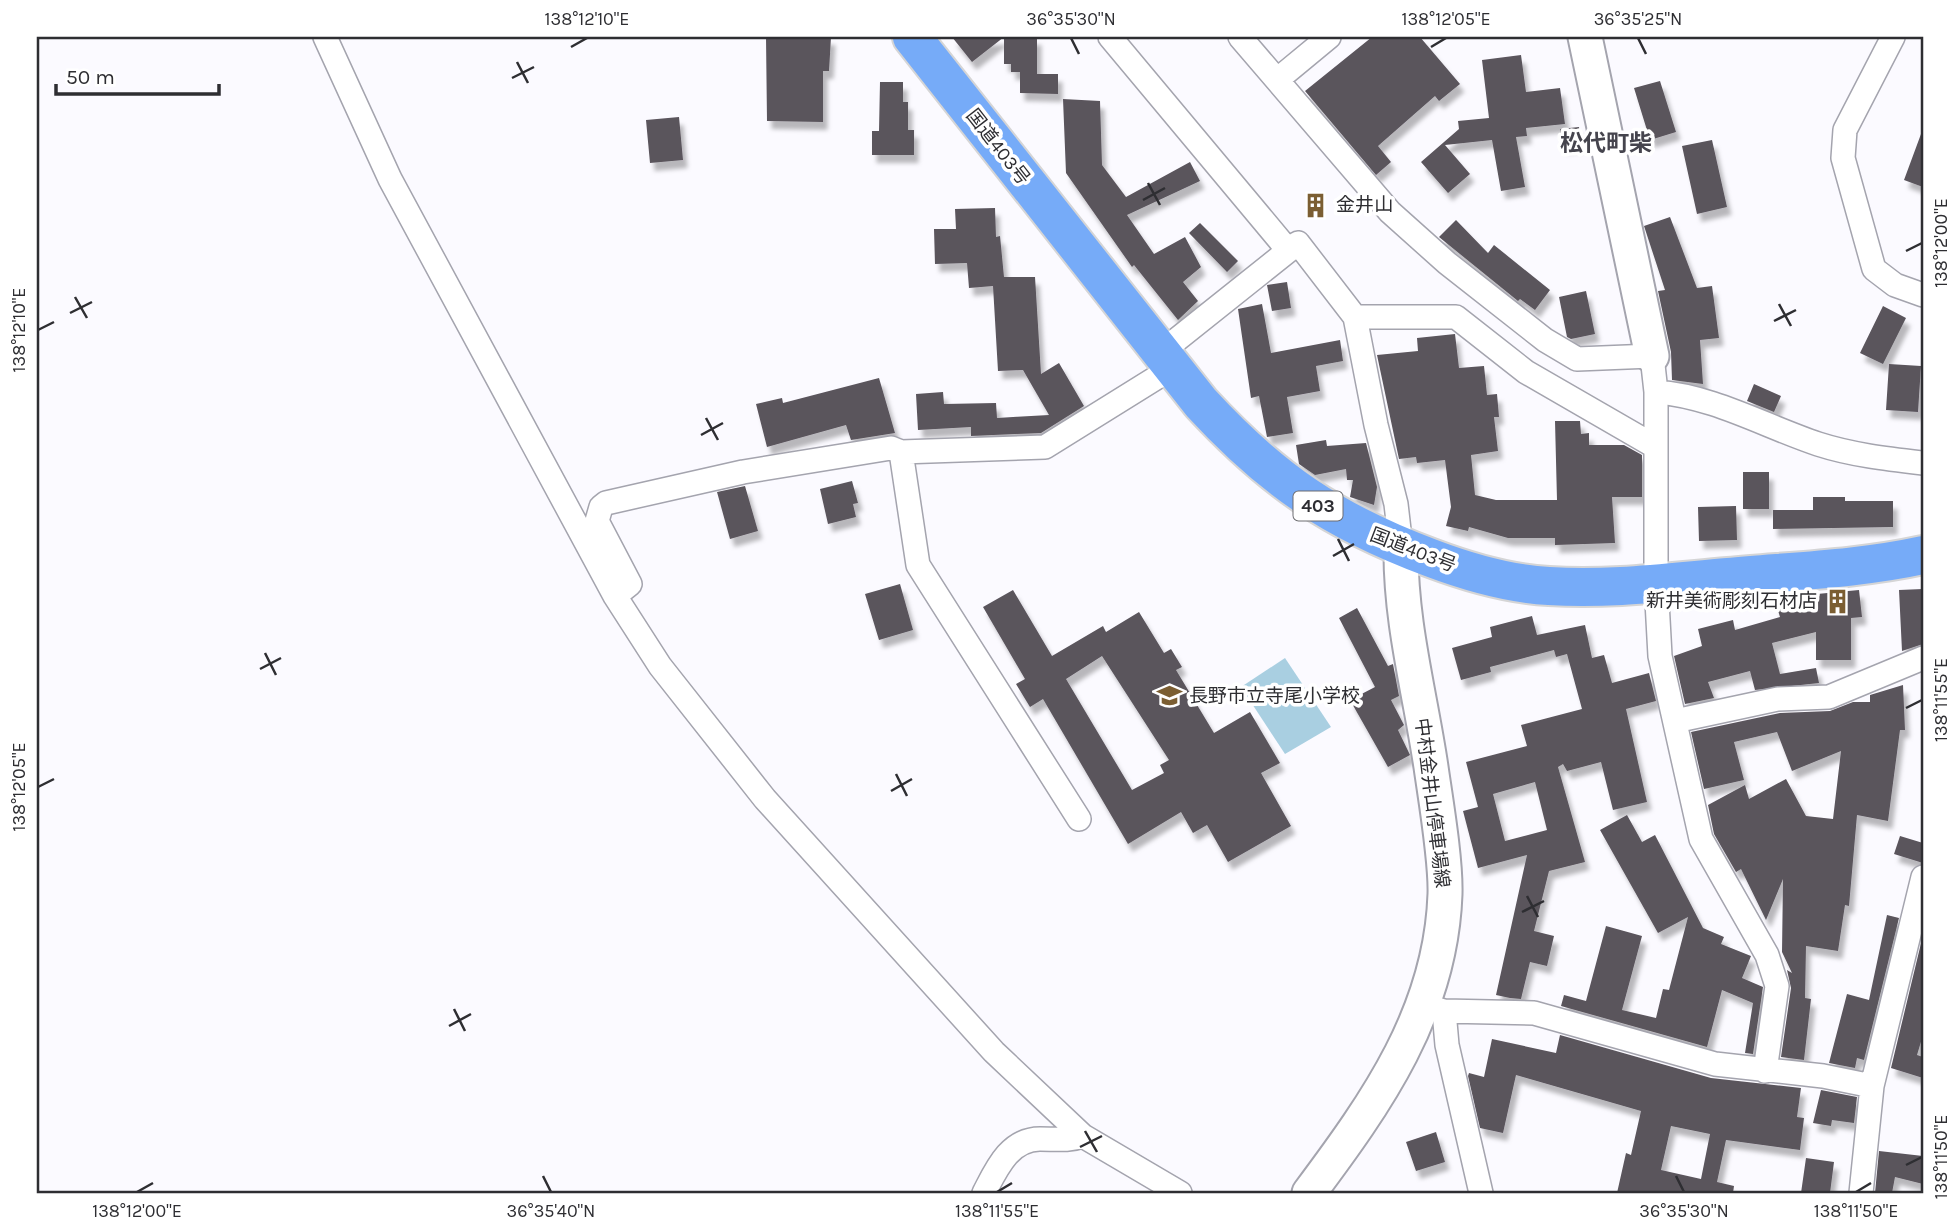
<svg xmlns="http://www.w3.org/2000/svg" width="1960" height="1230" font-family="Karla,'Noto Sans JP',sans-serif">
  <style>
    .water { fill: #a9cfe1 }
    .building { fill: #5a545c; fill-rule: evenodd; filter: url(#shadow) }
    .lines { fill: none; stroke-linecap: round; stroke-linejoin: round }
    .street-casing { stroke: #a4a4ae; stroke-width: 26 }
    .secondary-casing { stroke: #a4a4ae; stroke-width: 37 }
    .highway-casing { stroke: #d5d5d6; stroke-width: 42 }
    .street { stroke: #fff; stroke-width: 23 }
    .secondary { stroke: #fff; stroke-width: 33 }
    .highway { stroke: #76abf8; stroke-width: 38 }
    .ticks { fill: none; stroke: #2e2e32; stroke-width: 2.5 }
    .labels { text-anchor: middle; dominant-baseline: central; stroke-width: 7; stroke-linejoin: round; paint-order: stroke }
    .shield { fill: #fff; stroke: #6d6d70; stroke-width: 2 }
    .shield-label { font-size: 18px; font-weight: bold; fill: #2e2e32 }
    .street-label { font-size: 19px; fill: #2e2e32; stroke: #fff }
    .poi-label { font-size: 19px; fill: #2e2e32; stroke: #fff; text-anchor: start }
    .quarter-label { font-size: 23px; font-weight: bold; fill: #45444d; stroke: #fff }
    .neatline { fill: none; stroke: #2e2e32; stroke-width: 2.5 }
    .ticks-label { font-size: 18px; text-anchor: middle; fill: #2e2e32 }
  </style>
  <defs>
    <filter id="shadow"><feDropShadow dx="4.5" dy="8" stdDeviation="2" flood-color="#0004"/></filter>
  </defs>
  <rect width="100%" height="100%" fill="#fbfaff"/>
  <path class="water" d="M1285 658 1331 727 1285 754 1241 687Z"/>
  <path class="building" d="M766 37H831L829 71H823V122L767 121Z
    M952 37H1004L972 62Z
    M1004 37H1037V74H1058V94L1020 93V72H1011V64H1004Z
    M1372 37H1420L1460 84 1439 101 1435 96 1378 146 1391 162 1376 175 1305 91Z
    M1521 55 1526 92 1560 88 1565 124 1526 128 1527 136 1516 137 1525 187 1501 191 1492 140 1445 145 1470 174 1448 193 1421 162 1459 129 1458 121 1489 118 1482 60Z
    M1660 81 1676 132 1650 140 1634 88Z
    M880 82H903V102H908V130H914V155H872V131H879Z
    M1063 99 1100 101 1102 165 1126 197 1190 162 1200 181 1127 215 1154 254 1185 237 1201 267 1183 282 1198 301 1178 320 1134 265 1132 267 1066 173Z
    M679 117 683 160 650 163 646 120Z
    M1579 127 1581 144 1562 146 1560 129Z
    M1921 134H1923V187L1904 180Z
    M1712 140 1727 207 1697 214 1682 146Z
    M995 208 996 237 1000 236 1004 277H1035L1041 374 1059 363 1084 406 1041 433 971 436V427L918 430 916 394 943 392 944 404 996 403 997 418 1049 415 1023 370 998 371 993 286 969 288 967 263 935 264 934 229H956L955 209Z
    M1670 217 1697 288 1712 286 1719 338 1700 340 1703 384 1672 380 1671 352 1658 291 1665 290 1644 226Z
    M1456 220 1488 253 1494 245 1550 290 1535 310 1520 299 1518 301 1439 237Z
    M1200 223 1238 261 1227 272 1189 233Z
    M1287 282 1291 308 1272 311 1267 285Z
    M1586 291 1595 334 1571 339 1567 337 1559 297Z
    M1262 304 1271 353 1340 340 1343 361 1316 366 1320 391 1287 397 1293 433 1267 437 1259 396 1251 398 1238 309Z
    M1883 306 1906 318 1883 364 1860 353Z
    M1455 334 1459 368 1484 366 1487 395 1497 394 1499 417H1494L1498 451 1471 455 1475 495 1496 500H1557L1555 421H1580L1581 434 1589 433V445H1624L1642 455V497H1612L1615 543 1555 545V538H1508L1469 527 1468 531 1446 526 1451 507 1445 460 1417 463 1416 457 1399 459 1377 355 1418 351 1417 338Z
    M1889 364 1921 366 1918 412 1886 410Z
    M879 378 895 433 851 440 846 425 767 447 756 404 782 398 783 403Z
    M1754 384 1781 396 1774 412 1747 401Z
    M1326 440 1327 446 1366 443 1377 487 1374 505 1350 497 1353 480H1347L1346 469 1315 475 1299 464 1296 445Z
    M1743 472H1769V509H1743Z
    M852 481 858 503 853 504 856 517 828 524 820 489Z
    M745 486 758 531 730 539 717 492Z
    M1813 497H1845V501H1893V527L1773 529V510H1813Z
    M1736 506 1737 540 1699 541 1698 507Z
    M900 584 913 630 879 640 865 594Z
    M1923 589V644L1902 651 1899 590Z
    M1013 590 1052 656 1103 626 1106 632 1139 612 1164 653 1171 649 1182 667 1176 670 1214 733 1250 712 1280 763 1261 773 1291 826 1228 862 1207 825 1193 833 1181 812 1128 844 1043 699 1030 707 1016 684 1025 679 983 607ZM1102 656 1169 760 1160 765 1164 773 1132 790 1066 679Z
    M1859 590 1862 617 1851 618V660H1816V632L1772 643 1780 674 1816 668 1819 683 1755 690 1750 671 1708 682 1714 698 1685 704 1674 656 1702 646 1698 629 1733 620 1735 630 1780 617 1776 604 1817 594Z
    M1357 608 1388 666 1393 664 1399 696 1391 700 1404 725 1398 730 1410 755 1388 767 1350 700 1375 687 1339 618Z
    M1532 616 1537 635 1585 625 1592 658 1604 655 1612 683 1649 673 1656 701 1626 709 1647 802 1613 810 1601 762 1567 771 1563 764 1558 767 1585 862 1549 871 1534 931 1554 936 1547 966 1530 962 1521 999 1510 998 1496 995 1527 855 1478 868 1463 811 1478 807 1466 762 1527 746 1521 725 1582 709 1567 654 1556 657 1554 650 1490 667 1491 672 1461 680 1452 648 1492 637 1490 627ZM1535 782 1547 830 1505 841 1493 794Z
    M1903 685 1905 730H1900L1888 821 1857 815 1849 906 1845 905 1838 951 1806 946 1805 998 1811 999 1804 1060 1781 1057 1791 988 1787 970 1792 973 1782 952 1783 879 1766 920 1741 869 1736 872 1714 834 1708 805 1745 785 1749 799 1786 779 1806 816 1833 819 1841 751 1792 771 1777 732 1734 742 1744 780 1704 789 1691 732 1780 713 1830 711 1853 702H1870V695Z
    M1627 815 1642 842 1655 835 1703 928 1724 937 1721 944 1751 956 1742 978 1763 987 1753 1054 1745 1053 1753 1003 1722 990 1707 1047 1561 1006 1564 995 1586 1001 1606 926 1642 936 1622 1010 1656 1018 1663 989 1669 990 1688 917 1658 933 1600 830Z
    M1900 836 1923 843V863L1894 854Z
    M1887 915 1899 918 1864 1060 1857 1058 1855 1068 1829 1063 1847 994 1869 1000Z
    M1923 935V1035L1917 1055 1923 1057V1078L1891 1068Z
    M1560 1035 1711 1078 1801 1088 1797 1117 1804 1118 1800 1150 1726 1140 1717 1182 1734 1186 1733 1193H1617L1626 1153 1631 1155 1641 1111 1516 1075 1503 1133 1480 1128 1468 1076 1469 1073 1484 1077 1492 1039 1556 1053ZM1671 1126 1710 1134 1701 1179 1661 1170Z
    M1821 1090 1857 1097 1854 1123 1832 1120 1831 1126 1813 1123Z
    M1436 1132 1445 1162 1416 1171 1406 1142Z
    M1879 1151 1923 1156V1184L1895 1177 1892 1193H1875Z
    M1806 1158 1834 1162 1830 1193H1801Z"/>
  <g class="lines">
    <defs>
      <path id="street" d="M325 37 390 179 615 596 660 666 765 799 994 1052 1083 1136 1180 1193
        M1110 37 1288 250
        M1240 37 1390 212 1447 263 1545 340 1577 359 1652 356 1656 392V583L1660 656 1701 839 1767 955 1777 986 1765 1071
        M1893 37 1845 130 1843 158 1874 269 1895 285 1923 295
        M1277 80 1329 37
        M1355 317H1456L1526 372 1656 447
        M1160 353 1298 243 1355 317 1376 425 1396 504 1401 547
        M1656 392C1713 396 1764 426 1818 444 1852 455 1888 459 1923 463
        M615 596 630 584 597 521 601 507 606 503 743 472 891 448 901 452
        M1675 721 1778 699 1829 697 1923 658
        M1079 819 918 565 901 452 1045 447 1172 368
        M1423 1005 1444 1011 1534 1013 1715 1064 1823 1076 1872 1086
        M1444 1011 1447 1045 1481 1193
        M984 1193C996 1170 1009 1139 1040 1139 1055 1139 1069 1141 1083 1136
        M1861 1193 1872 1086 1923 877"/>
      <path id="secondary" d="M1585 37 1652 356
        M1309 1193C1377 1102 1441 1012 1445 894 1446 860 1436 802 1431 767 1420 693 1400 622 1401 547"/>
      <path id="highway" d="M912 37 1201 403C1272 480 1332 521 1431 558 1468 572 1509 584 1549 586 1609 590 1669 582 1728 577 1793 571 1859 569 1923 555"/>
    </defs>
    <use href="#street" class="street-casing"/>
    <use href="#secondary" class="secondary-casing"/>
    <use href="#highway" class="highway-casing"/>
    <use href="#street" class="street"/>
    <use href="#secondary" class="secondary"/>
    <use href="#highway" class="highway"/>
  </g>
  <path class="ticks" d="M1071 38 1079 54M1638 38 1646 54M571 47 587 38M1431 47 1446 38M517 62 528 83M512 78 534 67M1148 183 1160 205M1143 200 1165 188M1906 251 1922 243M75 297 87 318M1779 304 1791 326M70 313 92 302M1774 321 1796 310M38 330 54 322M706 418 718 440M701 435 723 423M1338 539 1349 561M1333 556 1354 544M265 653 276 675M260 669 281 658M1906 708 1922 700M896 774 907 796M38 787 54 779M891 791 912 779M1527 896 1538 917M1522 912 1544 901M454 1009 465 1031M449 1026 471 1014M1085 1131 1097 1152M1080 1147 1102 1136M1906 1165 1922 1157M543 1176 551 1192M1676 1176 1684 1192M137 1192 153 1183M997 1192 1012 1183M1856 1192 1871 1183"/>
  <defs>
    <symbol id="building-bare" viewBox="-9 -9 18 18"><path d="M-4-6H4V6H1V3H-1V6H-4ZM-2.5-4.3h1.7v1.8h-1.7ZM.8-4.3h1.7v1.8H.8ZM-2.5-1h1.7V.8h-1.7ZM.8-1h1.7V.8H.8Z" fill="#7b5e32" stroke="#fff" stroke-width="2.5" paint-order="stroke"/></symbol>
    <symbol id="school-bare" viewBox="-9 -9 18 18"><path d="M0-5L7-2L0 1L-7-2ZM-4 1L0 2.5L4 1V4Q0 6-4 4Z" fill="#7b5e32" stroke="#fff" stroke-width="2.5" paint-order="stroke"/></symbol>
  </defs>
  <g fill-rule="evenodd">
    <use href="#building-bare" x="1298" y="188" width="35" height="35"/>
    <use href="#building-bare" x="1820" y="584" width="35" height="35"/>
    <use href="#school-bare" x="1152" y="678" width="35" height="35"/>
  </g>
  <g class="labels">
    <rect class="shield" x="1293.5" y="491.5" width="49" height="29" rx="5"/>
    <g class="shield-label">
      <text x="1318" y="506">403</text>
    </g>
    <g class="street-label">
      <text transform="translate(998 147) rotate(52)">国道403号</text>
      <text transform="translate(1413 550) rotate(21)">国道403号</text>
      <text transform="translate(1432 803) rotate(83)">中村金井山停車場線</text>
    </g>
    <g class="poi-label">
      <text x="1336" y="205">金井山</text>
      <text x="1817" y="601" text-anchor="end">新井美術彫刻石材店</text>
      <text x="1189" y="696">長野市立寺尾小学校</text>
    </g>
    <g class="quarter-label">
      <text x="1606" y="143">松代町柴</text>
    </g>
  </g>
  <rect width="1960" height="1230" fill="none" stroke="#ffffff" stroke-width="77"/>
  <path d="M56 84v10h163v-10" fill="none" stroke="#2e2e32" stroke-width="3.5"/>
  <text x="66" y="84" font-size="21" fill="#2e2e32" stroke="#ffffff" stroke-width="5" paint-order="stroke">50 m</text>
  <rect x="38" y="38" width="1884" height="1154" class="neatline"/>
  <g class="ticks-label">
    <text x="587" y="25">138°12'10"E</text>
    <text x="1071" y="25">36°35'30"N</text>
    <text x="1446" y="25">138°12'05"E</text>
    <text x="1638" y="25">36°35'25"N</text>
    <text transform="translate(1941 243) rotate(-90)" y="6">138°12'00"E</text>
    <text transform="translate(19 330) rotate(-90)" y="6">138°12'10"E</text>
    <text transform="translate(1941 700) rotate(-90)" y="6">138°11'55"E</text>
    <text transform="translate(19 787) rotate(-90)" y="6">138°12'05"E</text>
    <text transform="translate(1941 1157) rotate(-90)" y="6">138°11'50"E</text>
    <text x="137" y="1217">138°12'00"E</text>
    <text x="551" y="1217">36°35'40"N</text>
    <text x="997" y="1217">138°11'55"E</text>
    <text x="1684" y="1217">36°35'30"N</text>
    <text x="1856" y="1217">138°11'50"E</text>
  </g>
</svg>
